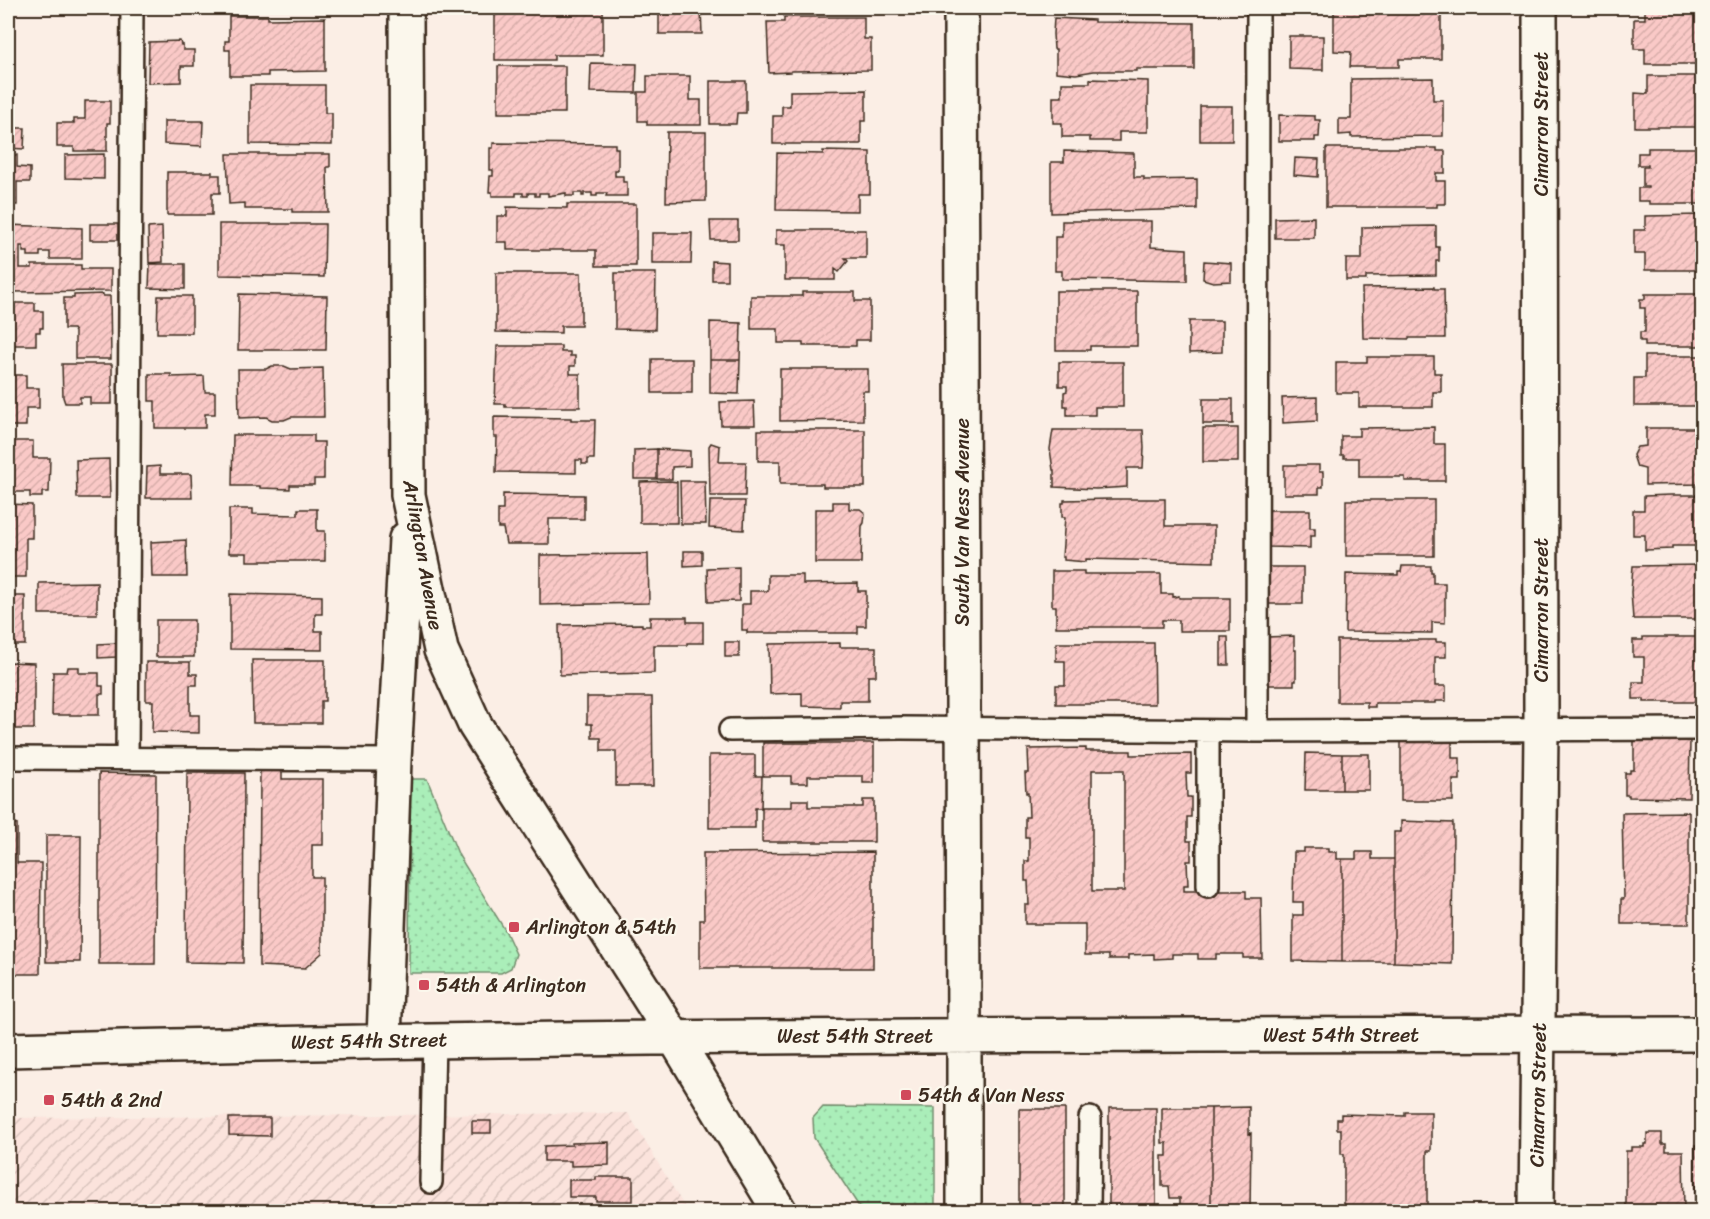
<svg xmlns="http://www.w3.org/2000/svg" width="1710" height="1219" font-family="Sriracha,sans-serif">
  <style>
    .industrial { fill: url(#industrial-furrows) }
    .garden { fill: url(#garden-dots); stroke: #728c6c; stroke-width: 1.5 }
    .building { fill: url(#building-hatch); stroke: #3b2a1e; stroke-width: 1.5; fill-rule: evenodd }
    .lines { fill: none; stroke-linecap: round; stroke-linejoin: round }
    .lane-casing { stroke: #3b2a1e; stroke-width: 26 }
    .street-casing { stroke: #3b2a1e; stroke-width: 38 }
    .secondary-casing { stroke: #3b2a1e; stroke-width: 38 }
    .lane { stroke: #fbf7ec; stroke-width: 21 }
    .street { stroke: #fbf7ec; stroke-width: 33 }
    .secondary { stroke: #fbf7ec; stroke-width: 33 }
    .poi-dot { fill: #d1495b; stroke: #fbf7ec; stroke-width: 2 }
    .labels { text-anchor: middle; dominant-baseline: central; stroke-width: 4.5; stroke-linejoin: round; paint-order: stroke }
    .street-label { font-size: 20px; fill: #3b2a1e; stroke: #fbf7ec }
    .poi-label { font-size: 20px; fill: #3b2a1e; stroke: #fbf7ec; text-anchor: start }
  </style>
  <defs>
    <pattern id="industrial-furrows" width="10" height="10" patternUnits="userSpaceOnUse" patternTransform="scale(1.5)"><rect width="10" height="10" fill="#fbe3dc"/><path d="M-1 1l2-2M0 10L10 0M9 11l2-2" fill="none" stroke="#d8c3bc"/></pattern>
    <pattern id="garden-dots" width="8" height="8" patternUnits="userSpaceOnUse" patternTransform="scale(1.5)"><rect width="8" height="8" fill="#aaeeb9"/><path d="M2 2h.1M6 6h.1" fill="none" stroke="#93cc9f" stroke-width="1.8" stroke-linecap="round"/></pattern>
    <pattern id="building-hatch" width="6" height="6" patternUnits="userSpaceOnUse" patternTransform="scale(1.5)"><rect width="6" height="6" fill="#fac9c7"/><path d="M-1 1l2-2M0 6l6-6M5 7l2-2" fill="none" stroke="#d7adaa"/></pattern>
  </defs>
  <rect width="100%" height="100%" fill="#fbeee5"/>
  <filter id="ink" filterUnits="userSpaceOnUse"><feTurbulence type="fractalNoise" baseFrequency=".0167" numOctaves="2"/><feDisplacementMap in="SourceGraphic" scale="12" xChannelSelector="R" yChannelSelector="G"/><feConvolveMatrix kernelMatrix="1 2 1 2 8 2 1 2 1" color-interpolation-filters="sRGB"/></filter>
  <g filter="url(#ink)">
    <path class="industrial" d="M628 1113 687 1211H8V1118Z"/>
    <path class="garden" d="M410 779H427L459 856 505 930 516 954 511 968 501 973H409Z
      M823 1107 935 1108V1211H862L814 1138 813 1118Z"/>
    <path class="building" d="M495 8H603V55H554V60H495Z
      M659 8H701L702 34H659Z
      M1334 8H1441V59H1399V67H1350L1351 52 1334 51Z
      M1645 8H1702V64H1645V49H1634V19H1645Z
      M229 16H268V19L325 18V71L268 72V76H230V50H225V41H229Z
      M784 17H864V39H871V70L791 71V72L769 73 767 22H784Z
      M1054 18 1094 20V22L1194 23V69H1136V71H1094L1076 74 1056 72V49H1054L1053 34Z
      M1289 36H1323V70L1289 69Z
      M180 41 181 45H183V50H194V66H181V82L148 83 149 42Z
      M591 63 637 64 636 93 590 92Z
      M498 66H565V113H498Z
      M647 76H690V100H701V125H647V121H638V92H647Z
      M1648 76H1702V127H1635V93L1648 94Z
      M1433 78V100H1443V136L1351 137V134L1339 135V119H1351V79Z
      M1090 79 1148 81V132H1119V141H1090V137H1062V123H1053V97H1062V83H1090Z
      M710 81H746V113H737L736 124H710Z
      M250 85H325V113H332V145L250 144Z
      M866 90V121H861V144H773V116H782V106H790V91Z
      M8 95H13V128H25L24 149 8 148Z
      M85 101H110V123H107V151H74V147H57V123H74V119H85Z
      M1200 106H1232V141H1200Z
      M1279 115 1315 116V120H1320L1319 137H1315V141H1279Z
      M164 121H203L202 146 164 144Z
      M667 132H706V201L666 202Z
      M493 143 615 144V148H618V170H615V176H623V182H627V196H606L607 193H597V196H592V193H584V196H582V193H574V196H566V193L548 196V193H539V196H535V193H528V196H523V193H516V196H492V192H489L490 176H493V170H490V148H493Z
      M1326 148H1437V151H1445V173H1436V181H1445V204H1437V207H1326Z
      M1648 148H1702V204H1649V201H1638V188H1648V186H1643V167H1648V165H1638V153H1648Z
      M823 151 870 152V194H858V211L776 210 777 153 823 154Z
      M1064 151 1134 153V177H1144V180L1197 179V209L1051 213V162H1064Z
      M104 154V179L65 178V155Z
      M227 154H330V167H327L328 212H292V209H245V203L229 204Z
      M8 155H17V167L30 168V182H17V205H8Z
      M1295 158 1319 159 1318 177 1294 175Z
      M167 172H212V175H220V193H212V215H167Z
      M567 204H636V266H596V250H507V242H497V216H507V207L567 208Z
      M1702 215V270H1645V254H1634V230H1645V216Z
      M1314 217V238H1275V218Z
      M710 221H738V240H711Z
      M1062 221H1151V247L1187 249V281L1062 279V271H1055V237H1062Z
      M90 224H118V240H90Z
      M219 224H325L324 277 219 275Z
      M8 225 82 228V259H50V252H40V256H28V252H23V246H20V268H32V265H81V269H111V291L8 292Z
      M1436 226V247H1439V261H1436V275L1366 276V280H1346V259H1362V227Z
      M162 227 163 262 149 263 148 228Z
      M776 230H866V258H845L848 261 839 272 835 269V280H785V245H776Z
      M652 233H692L691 264H652Z
      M712 261 727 262V280H712Z
      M1204 261 1231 263V281L1213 282 1203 279Z
      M150 264H185V289L149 288Z
      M496 273H581V326H561V333L496 332Z
      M615 273H656L655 330 615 329Z
      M1434 287V289H1444L1445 338H1409V339L1363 338 1362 288Z
      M1056 291H1137V346H1090V350H1056Z
      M802 292H855V301H870V340H856V346H803V343H778V329H751V296H802Z
      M103 294V296H110L111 359H75V332L73 329H64V298H74V295Z
      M239 294 327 296 326 350H238Z
      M1645 294H1702V346H1645V341H1640V332H1645V308H1640V299H1645Z
      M158 296H192V333H157Z
      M8 303H35V311H43V328H40V332H36V345H8V356Z
      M1189 321H1222V352L1189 353Z
      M710 322 741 323 740 360H710Z
      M497 346H561V352H570V356H575V366H570V374H580V407H505V404H495Z
      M1645 356H1702V406H1634V378H1645Z
      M1367 357H1434V373H1441V392H1433V407H1359V393H1336V362H1367Z
      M652 359H692V393H652Z
      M710 360H740L739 394 710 393Z
      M1059 362H1123V407H1095V415H1067V406H1064V392L1067 391V386H1059Z
      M62 364H112V404H90V397H80V403H65L63 397Z
      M272 366H284L291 369 323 368 324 417H291L284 420H272L266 417 239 418 238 369H266Z
      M780 369H868V391H863V420L780 421Z
      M149 374H171V377L204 376 205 392H215V414H205V428H155V401H149Z
      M8 375H26V388H39V408H26V426H8Z
      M1317 397V421L1283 423 1282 398Z
      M1203 399H1233V424H1203Z
      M754 401 755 425H721L720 402Z
      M494 417 571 418V420H595L594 459H588V464H582V460H576V473L496 472 497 437H494Z
      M1434 427V444H1445V481H1405V477H1359V458H1344V455H1341V436H1359V428Z
      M1203 428H1238V462H1203Z
      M1646 428H1702V484L1645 485V469L1637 467 1633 455 1637 447 1646 446Z
      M758 430H865V487H823V484H780V461H758Z
      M1053 430H1143L1144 448 1143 468H1127V487L1096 489 1054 487V470H1053L1050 449Z
      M233 435H314V442H324V479H314V485H290V489L260 488V486H232Z
      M8 441H33V458H50L49 492H42V497H30V492H8Z
      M711 443 720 446 719 462H746L745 496H710L709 446Z
      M657 449V479H634V450Z
      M657 449 690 451V466L672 467V479H657Z
      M109 459 110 498H77L76 460Z
      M1284 465H1319V472H1323V487H1319V494H1284Z
      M160 466V474H191L192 498H146L147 467Z
      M670 481 677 482V523H640V482Z
      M680 481H705L706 524H681Z
      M503 494 584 495V519H549V544H506L503 528H498V510H503Z
      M1671 495H1702V546H1672V549L1645 550V535H1633V510H1644V496Z
      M1110 499H1165V526H1214V562L1086 559V562L1064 560V557H1062L1065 517H1062V503H1064V500Z
      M1346 500H1434V556H1346Z
      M710 501H745L744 530 709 528Z
      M833 502H849V509H860L865 513 864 523 862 526 861 563H815V509H833Z
      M8 504 32 505V538H26V577H8Z
      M229 509H253V514L298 515V509H317V531H325V561H247V553H229Z
      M1269 510H1310V528H1315V536H1310V548L1269 547Z
      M186 540 187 577H152L151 542Z
      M684 551H702V565L684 566Z
      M648 554 649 603 540 605V555Z
      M1702 565V619H1633L1631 592 1633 566Z
      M1402 566H1431V572H1433V583H1445V623L1432 622V633L1345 632 1346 574 1398 575V572H1401Z
      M739 567V601L708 602 707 568Z
      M1268 567H1303V604H1268Z
      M1052 571H1084V574H1161V594H1173V597L1179 596V598H1230V631H1179V620H1162V627H1056V606H1052Z
      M768 575H803V584L858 583V591H866V626H858V633H747V630H742V604H750V591H768Z
      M97 582V614H39V583Z
      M230 594 322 596V614H315V631H322V650L230 649Z
      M8 596H25V645H8Z
      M650 617H687V622H703V643H687V645H654V673L560 675 559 625 642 624V626H650Z
      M156 620H194V657H156Z
      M1294 636V650H1296V681H1294V685H1260L1266 637Z
      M1221 637H1228L1229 665H1221Z
      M1643 637H1702V702H1644V699H1633V682H1644V657H1633V640H1643Z
      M1337 640H1436V642H1446V657H1435V686H1446V701H1435V703H1375V707H1367V702H1337Z
      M725 642H739V657H725Z
      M116 643V657L98 658V644Z
      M840 643V647H876V676H868V701H840V707L802 706V693L770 694 769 644Z
      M1056 643H1154L1155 704H1056V685H1065V661H1056Z
      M252 660H325V701H321V723H253Z
      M8 662 34 663V729H8Z
      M146 662H190V674H197V685H190V715H199V733L152 732 153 701H146Z
      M68 667H79V673H99V686H103V694H99V715H52L53 672H67Z
      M587 697H652L653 786H616V751H601V738H592V724H587Z
      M1452 739V758H1460V780H1453V801H1401V740Z
      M1634 739 1690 740 1689 798 1629 797V795H1625V773H1630V770H1634Z
      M763 743H874V783H863V776H808V783H791V776H763Z
      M1086 748V751H1131V755L1191 754V773H1186L1187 797H1191V817H1187V841H1191V861H1187L1188 885H1184V891H1246V898H1261L1262 958H1243V954H1216V959H1198V954H1172V958L1154 959V954L1128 955V959H1109V955H1085V924H1025V905H1029L1028 881H1025V861H1029V837H1025V817H1029L1028 793H1026L1025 773H1029L1028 749ZM1092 770H1124V891H1092Z
      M1306 753 1342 754V790H1305Z
      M1342 754H1369V790H1342Z
      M709 755H755V776H762L761 808H755V828H709Z
      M260 765H282V779H323V845H312V877H322V953L305 968 259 966Z
      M99 773 156 774 155 964H99Z
      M187 773H244L243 963 186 962Z
      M792 800H808V807H863V800H874V842H762V807H792Z
      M1689 812V924H1621V899H1624L1622 813Z
      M1401 821 1453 823 1452 964 1394 962V832H1401Z
      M8 824H17V863H41L40 974H8Z
      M1699 830H1702V908H1699Z
      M46 835H81L80 962H46Z
      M1304 848H1328V852H1337V859H1342V962L1293 961V915H1303V902H1293L1294 852H1304Z
      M873 852V968H700V920H704L703 853Z
      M1356 852H1372V859H1394V962H1342V859H1356Z
      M1249 1107V1134L1251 1133 1250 1212H1211V1108Z
      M1109 1108H1156V1212H1109Z
      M1162 1108H1211V1212H1206V1205H1180V1198H1170L1169 1186H1162V1156H1167V1143H1162Z
      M1019 1109H1065V1212H1019Z
      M1405 1112H1431V1151H1427V1212H1344V1154H1341V1129H1337V1119H1341V1114L1405 1116Z
      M229 1118H270V1136L229 1135Z
      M472 1121H491V1133H472Z
      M1647 1133H1662V1144H1666V1151H1683L1684 1212H1626V1151H1631V1147H1644V1144H1647Z
      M609 1142V1165L571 1166V1161H544V1146L572 1145V1143Z
      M1695 1145H1702V1212H1695Z
      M596 1177H633V1201H596V1197H569V1180H596Z"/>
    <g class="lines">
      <defs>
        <path id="lane" d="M730 730 902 728 1257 731 1702 729
          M1208 731V886
          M1257 731 1258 8
          M8 758 394 760
          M127 758 132 8
          M431 1182 434 1039
          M1089 1212 1090 1118"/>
        <path id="street" d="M961 8 964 1036
          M1536 1212 1541 729 1540 8"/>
        <path id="secondary" d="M406 8 408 495 441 650 475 725 674 1037 780 1212
          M964 1036V1212
          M384 1040 394 760 406 539
          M8 1050C572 1034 1137 1035 1702 1034"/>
      </defs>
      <use href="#lane" class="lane-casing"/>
      <use href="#street" class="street-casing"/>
      <use href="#secondary" class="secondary-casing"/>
      <use href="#lane" class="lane"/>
      <use href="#street" class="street"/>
      <use href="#secondary" class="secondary"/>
    </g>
  </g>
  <g class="poi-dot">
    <rect x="508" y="921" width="12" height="12" rx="3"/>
    <rect x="418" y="979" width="12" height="12" rx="3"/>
    <rect x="900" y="1089" width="12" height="12" rx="3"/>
    <rect x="43" y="1094" width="12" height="12" rx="3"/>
  </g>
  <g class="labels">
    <g class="street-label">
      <text transform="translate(1541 124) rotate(-90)">Cimarron Street</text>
      <text transform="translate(962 522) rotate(-90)">South Van Ness Avenue</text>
      <text transform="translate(423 555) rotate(80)">Arlington Avenue</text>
      <text transform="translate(1541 610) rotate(-90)">Cimarron Street</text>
      <text x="1341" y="1035">West 54th Street</text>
      <text x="855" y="1036">West 54th Street</text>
      <text transform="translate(369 1041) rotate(-1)">West 54th Street</text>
      <text transform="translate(1538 1095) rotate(-89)">Cimarron Street</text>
    </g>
    <g class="poi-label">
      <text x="526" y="927">Arlington &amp; 54th</text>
      <text x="436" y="985">54th &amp; Arlington</text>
      <text x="918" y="1095">54th &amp; Van Ness</text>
      <text x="61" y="1100">54th &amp; 2nd</text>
    </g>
  </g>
  <rect width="1710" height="1219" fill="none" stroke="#fbf7ec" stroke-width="30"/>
  <rect x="15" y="15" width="1680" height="1189" fill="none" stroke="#3b2a1e" stroke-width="2" filter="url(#ink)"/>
</svg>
